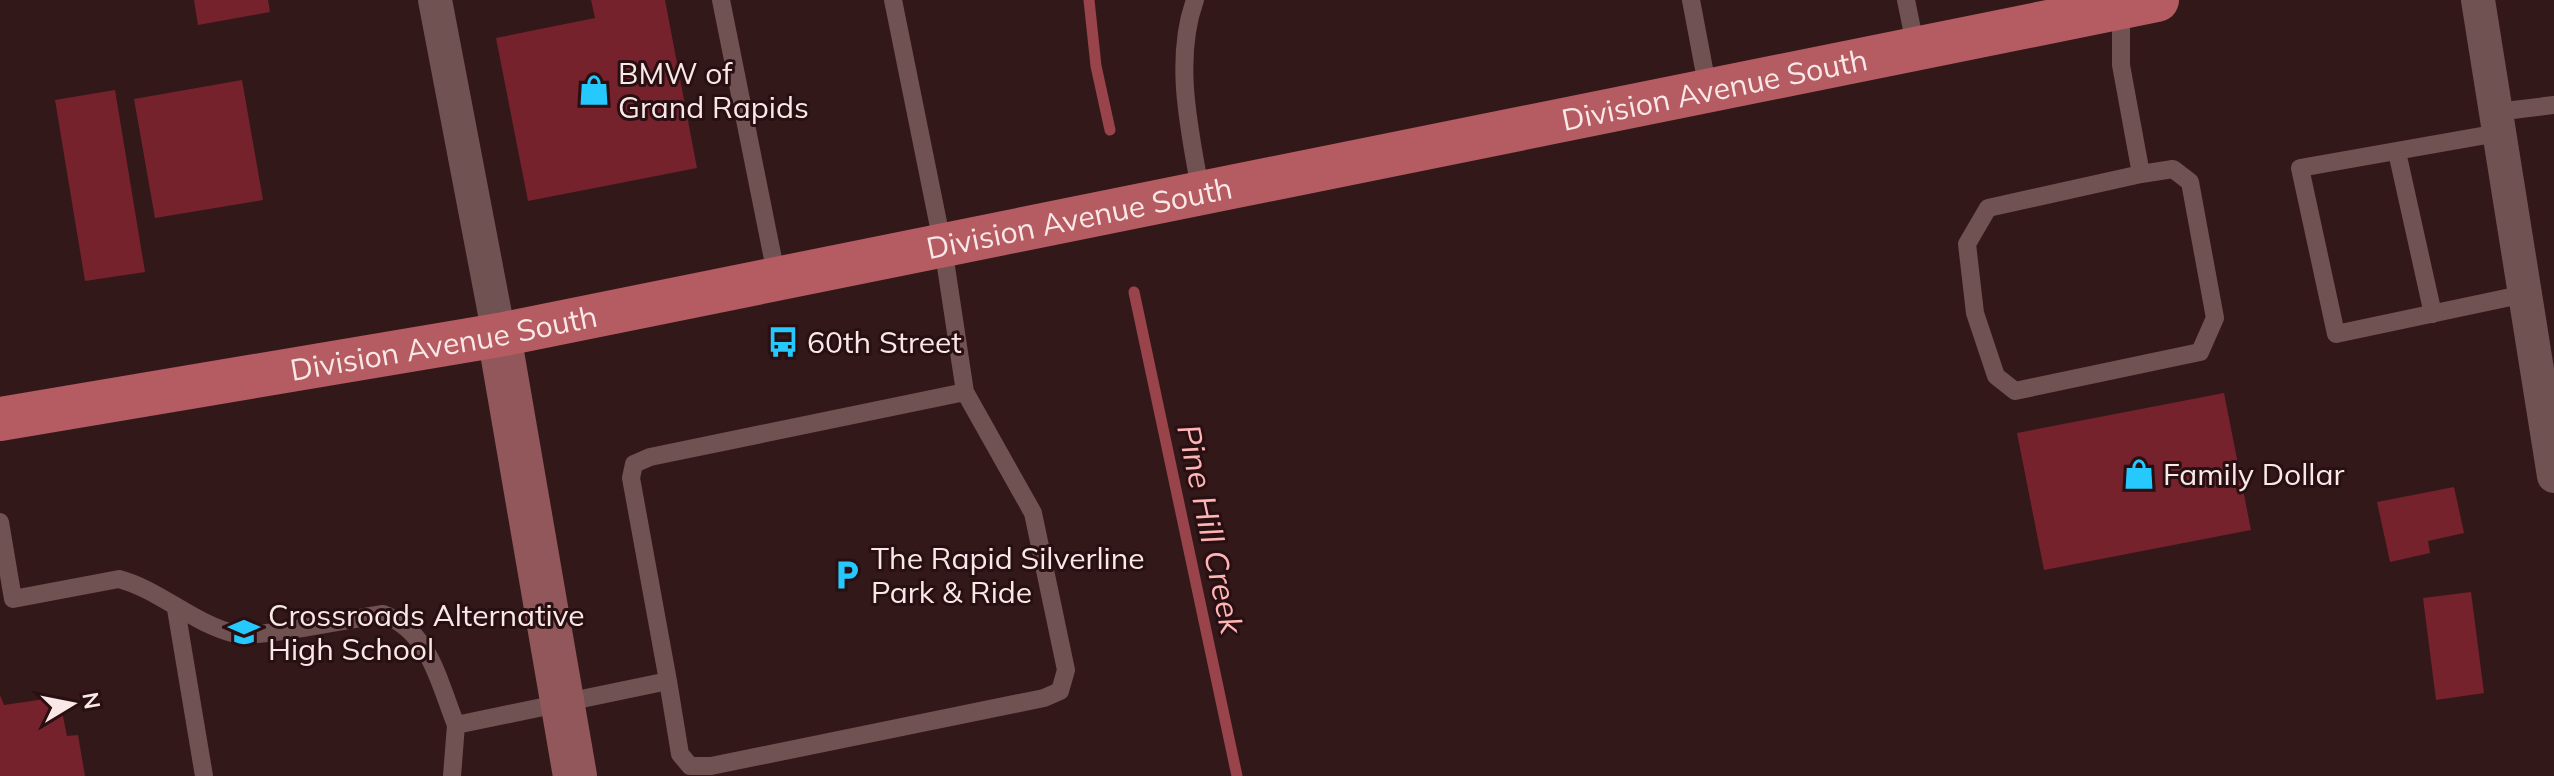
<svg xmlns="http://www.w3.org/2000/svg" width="2554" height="776" font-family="Mulish,sans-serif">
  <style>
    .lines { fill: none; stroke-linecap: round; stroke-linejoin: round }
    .stream { stroke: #99434a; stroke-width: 11 }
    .building { fill: #75222d }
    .service { stroke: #715252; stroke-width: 18 }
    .minor { stroke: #715252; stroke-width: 34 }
    .secondary { stroke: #92575a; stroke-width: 44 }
    .primary { stroke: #b45c62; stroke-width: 44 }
    .labels { text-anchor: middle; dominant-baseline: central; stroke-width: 6; stroke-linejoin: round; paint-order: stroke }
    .poi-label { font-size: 30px; fill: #fae7e7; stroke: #280f11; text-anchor: start }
    .street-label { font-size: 30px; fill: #fae7e7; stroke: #280f11 }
    .water-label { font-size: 32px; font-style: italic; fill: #ffb4b6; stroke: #280f11 }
  </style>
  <rect width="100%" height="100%" fill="#33181a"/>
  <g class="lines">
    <path class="stream" d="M1089 0 1096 66 1110 130
      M1134 292 1237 776"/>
  </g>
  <path class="building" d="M194 0H268L270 12 198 25Z
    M591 0H665L697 168 528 201 496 38 595 18Z
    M242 80 263 200 155 218 134 99Z
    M115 90 145 272 85 281 55 100Z
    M2224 393 2251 530 2044 570 2017 433Z
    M2454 487 2464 533 2428 541 2430 553 2390 562 2377 502Z
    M2471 592 2484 693 2436 700 2423 598Z
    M0 695 4 705 59 697 67 736 78 735 85 776H0Z"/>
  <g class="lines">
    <path class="service" d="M721 0 777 279
      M1195 0C1173 61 1190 132 1201 194
      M1691 0 1708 90
      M1906 0 1916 49
      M2121 7V65L2141 174 2173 169 2190 182 2215 318 2200 352 2015 391 1996 376 1975 313 1967 244 1988 208 2141 174
      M2496 112 2554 105
      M2498 133 2300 168 2336 334 2525 294
      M2397 152 2433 314
      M0 522 13 599 119 579C160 590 193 624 236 634 255 639 356 618 383 614 430 632 438 680 456 725L668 681 680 754 690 766H711L1044 698 1060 691 1066 670 1033 513 965 392 943 247 893 0
      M176 609 204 776
      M668 681 631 478 634 464 650 457 965 392
      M452 776 456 725"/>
    <path class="minor" d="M435 0 499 335
      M2478 0 2554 476"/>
    <path class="secondary" d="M499 335 575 776"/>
    <path class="primary" id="s1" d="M0 419 499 335 2157 0"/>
  </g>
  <defs>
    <symbol id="shop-bare" viewBox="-9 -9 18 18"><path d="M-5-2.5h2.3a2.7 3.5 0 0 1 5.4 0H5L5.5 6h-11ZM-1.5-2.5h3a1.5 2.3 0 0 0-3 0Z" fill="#26c9fe" stroke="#280f11" stroke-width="2.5" paint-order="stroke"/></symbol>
    <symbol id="bus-bare" viewBox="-9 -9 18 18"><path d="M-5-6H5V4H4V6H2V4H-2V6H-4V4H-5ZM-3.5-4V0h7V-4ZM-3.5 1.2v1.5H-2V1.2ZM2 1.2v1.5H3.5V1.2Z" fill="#26c9fe" stroke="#280f11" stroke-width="2.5" paint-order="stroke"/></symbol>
    <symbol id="parking-bare" viewBox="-9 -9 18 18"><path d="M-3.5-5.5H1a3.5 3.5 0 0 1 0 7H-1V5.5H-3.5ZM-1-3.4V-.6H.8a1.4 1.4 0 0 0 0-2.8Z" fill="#26c9fe" stroke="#280f11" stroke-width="2.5" paint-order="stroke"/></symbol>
    <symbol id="school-bare" viewBox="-9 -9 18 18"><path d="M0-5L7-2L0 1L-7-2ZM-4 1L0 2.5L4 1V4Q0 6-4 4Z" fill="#26c9fe" stroke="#280f11" stroke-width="2.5" paint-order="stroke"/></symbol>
  </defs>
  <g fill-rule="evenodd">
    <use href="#shop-bare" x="572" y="68" width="44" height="44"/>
    <use href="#bus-bare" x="761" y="320" width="44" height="44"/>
    <use href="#shop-bare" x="2117" y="452" width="44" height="44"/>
    <use href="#parking-bare" x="825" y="553" width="44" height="44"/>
    <use href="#school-bare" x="222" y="610" width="44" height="44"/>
  </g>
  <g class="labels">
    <g class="poi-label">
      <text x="618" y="73">BMW of<tspan x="618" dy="34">Grand Rapids</tspan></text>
      <text x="807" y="342">60th Street</text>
      <text x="2163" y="474">Family Dollar</text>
      <text x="871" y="558">The Rapid Silverline<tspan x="871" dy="34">Park &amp; Ride</tspan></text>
      <text x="268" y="615">Crossroads Alternative<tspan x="268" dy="34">High School</tspan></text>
    </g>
    <g class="street-label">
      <text stroke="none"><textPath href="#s1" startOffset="1746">Division Avenue South</textPath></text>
      <text stroke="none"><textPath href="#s1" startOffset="1098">Division Avenue South</textPath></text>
      <text stroke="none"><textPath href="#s1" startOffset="450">Division Avenue South</textPath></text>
    </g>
    <g class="water-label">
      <text transform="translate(1211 529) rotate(78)">Pine Hill Creek</text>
    </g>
  </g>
  <g transform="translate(72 704) rotate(80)" stroke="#280f11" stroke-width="6" paint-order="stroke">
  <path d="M0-6L14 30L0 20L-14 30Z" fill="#fae7e7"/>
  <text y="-12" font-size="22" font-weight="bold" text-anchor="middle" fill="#fae7e7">N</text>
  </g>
</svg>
